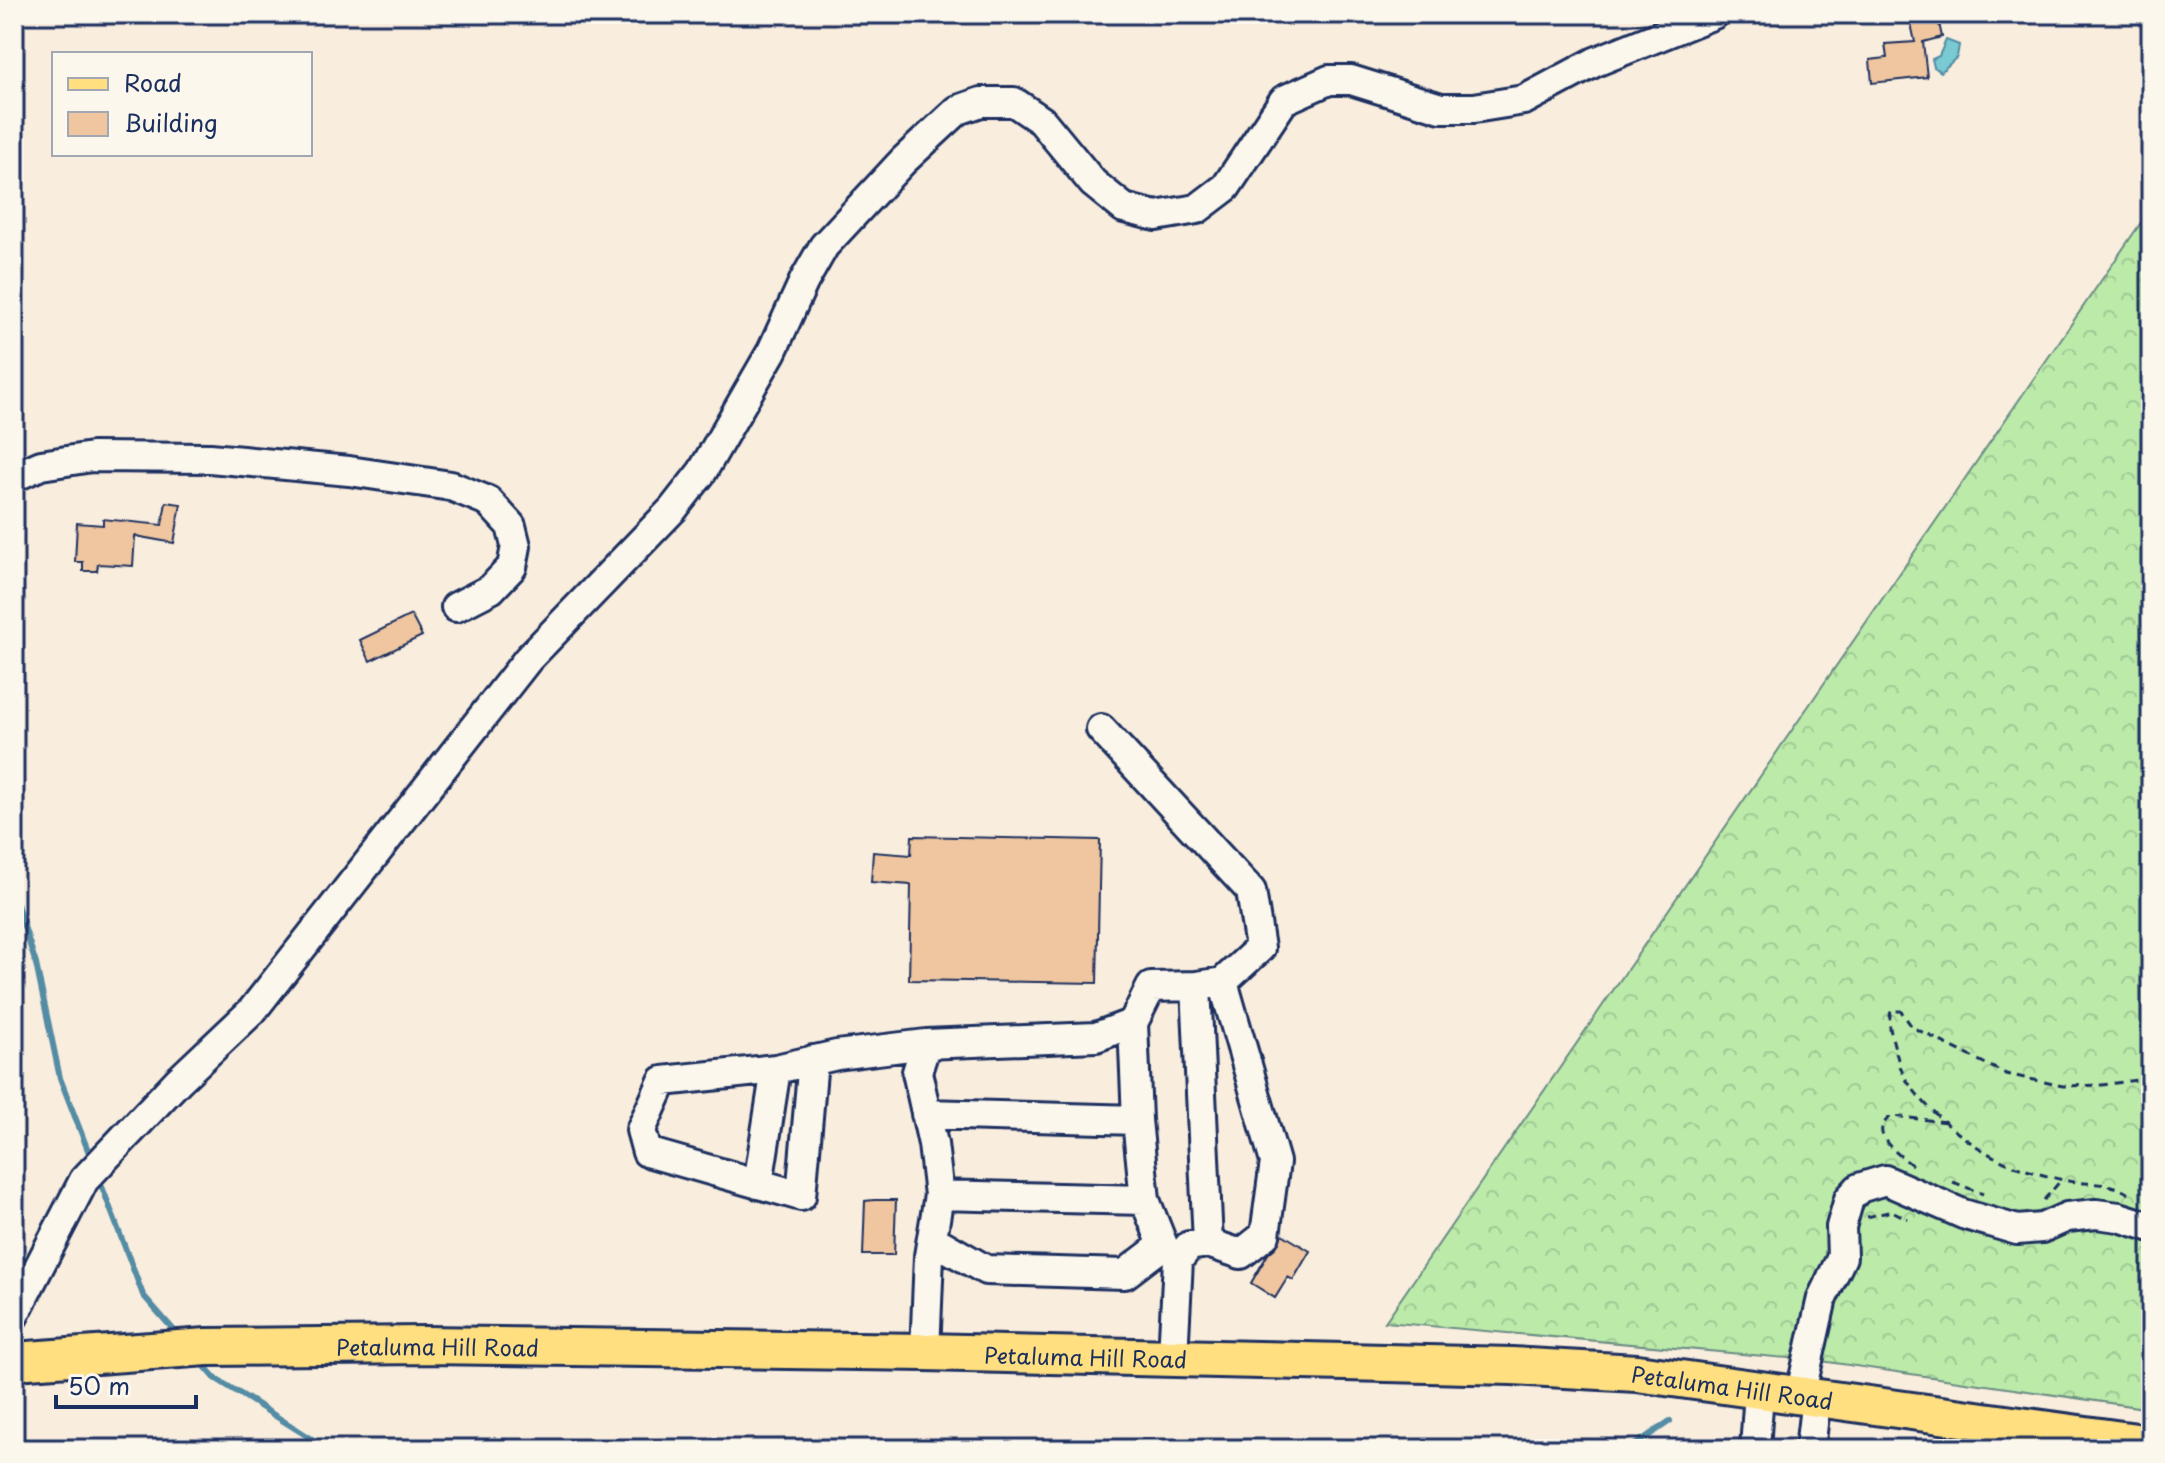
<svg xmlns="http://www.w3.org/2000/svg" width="2165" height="1463" font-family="'Playpen Sans',sans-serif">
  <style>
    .forest { fill: url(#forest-crowns); stroke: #6b8c84; stroke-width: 2 }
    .water { fill: #79cad3; stroke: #538ca4; stroke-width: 2 }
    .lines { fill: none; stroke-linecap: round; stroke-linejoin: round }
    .stream { stroke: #538ca4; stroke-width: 6 }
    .building { fill: #efc69f; stroke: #1b2f5e; stroke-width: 2 }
    .minor-casing { stroke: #1b2f5e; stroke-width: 34 }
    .major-casing { stroke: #1b2f5e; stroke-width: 42 }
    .path { stroke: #1b2f5e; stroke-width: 3; stroke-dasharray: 8 6; stroke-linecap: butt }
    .minor { stroke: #fbf7ec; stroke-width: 28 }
    .major { stroke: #ffdf80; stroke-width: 36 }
    .labels { text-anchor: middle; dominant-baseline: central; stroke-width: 6; stroke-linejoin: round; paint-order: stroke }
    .street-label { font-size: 22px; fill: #1b2f5e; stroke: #fbf7ec }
  </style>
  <defs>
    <pattern id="forest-crowns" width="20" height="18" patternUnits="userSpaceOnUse" patternTransform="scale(2)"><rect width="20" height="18" fill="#bbeaa9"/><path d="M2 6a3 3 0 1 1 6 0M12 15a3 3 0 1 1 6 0" fill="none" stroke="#a0c994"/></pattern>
  </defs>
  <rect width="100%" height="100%" fill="#f9eddd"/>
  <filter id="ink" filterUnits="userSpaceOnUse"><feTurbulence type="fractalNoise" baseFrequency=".0125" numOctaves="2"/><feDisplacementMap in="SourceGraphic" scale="16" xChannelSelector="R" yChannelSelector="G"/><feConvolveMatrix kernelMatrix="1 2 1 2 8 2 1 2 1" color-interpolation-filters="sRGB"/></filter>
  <g filter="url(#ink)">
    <path class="forest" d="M2151 208V1409L1821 1361 1385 1322Z"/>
    <path class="water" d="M1946 40 1959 45 1957 57 1941 72 1934 67 1932 59 1939 56Z"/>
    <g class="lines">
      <path class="stream" d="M14 895 36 964 60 1078 89 1153
        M101 1184 143 1295 178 1335
        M201 1362 215 1378 328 1449
        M1629 1449 1670 1421"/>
    </g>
    <path class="building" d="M1932 14H1937L1942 37 1923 42 1927 77 1872 83 1870 60 1887 58 1885 44 1915 42 1910 19Z
      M166 502 181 504 174 543 135 536 133 566 98 564 97 571H83V562H75L77 523 103 525V519L162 525Z
      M411 615 422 636 370 661 360 640Z
      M912 836 1100 840 1097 983 909 980 911 885 871 882 873 852 911 855Z
      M874 1200H896L894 1255H863L865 1201Z
      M1282 1234 1310 1251 1293 1280 1288 1277 1275 1298 1251 1283 1268 1254 1276 1247Z"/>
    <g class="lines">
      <defs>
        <path id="minor" d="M14 477 41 465 92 457 210 458 349 471 451 486 488 501 511 526 516 546 512 567 491 589 456 607
          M1101 729 1251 891 1260 948 1223 982
          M1196 986 1208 1243
          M1133 1023 1137 1120
          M813 1060 801 1196 647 1152 641 1130 663 1081 776 1069 837 1055 926 1044
          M926 1114 1137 1120 1145 1200 939 1195
          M758 1184 776 1069
          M932 1239 986 1270 1125 1274 1163 1245 1145 1200
          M14 1315 84 1180 178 1081 252 1011 528 659 673 509 702 472 772 351 804 281 824 246 903 161 958 110 981 102H1014L1042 121 1093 183 1124 208 1156 216 1197 209 1226 187 1284 100 1329 80H1351L1441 108H1474L1524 100 1595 62 1714 14
          M925 1352 929 1256 939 1195 933 1144 917 1072 926 1044 1096 1037 1133 1023 1151 987 1196 986 1223 982 1275 1162 1265 1235 1241 1254 1208 1243 1189 1246 1178 1260 1173 1357
          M1800 1396 1822 1298 1842 1257 1841 1227 1849 1199 1859 1188 1885 1180 1963 1214 2017 1230 2042 1228 2067 1217 2096 1214 2119 1217 2151 1227
          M1755 1449 1759 1391
          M1810 1449 1816 1398"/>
        <g id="major">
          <path id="s1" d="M14 1361 207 1347 425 1345 925 1352 1512 1366 1637 1373 2151 1444"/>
        </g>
      </defs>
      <use href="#minor" class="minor-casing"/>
      <use href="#major" class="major-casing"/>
      <path class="path" d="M1912 1165C1898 1154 1865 1132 1892 1116L1946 1122
        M1953 1182 1983 1194
        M2129 1194C2111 1182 2096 1185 2076 1182 2059 1180 2040 1174 2023 1169 1982 1157 1925 1112 1904 1076 1899 1065 1896 1052 1893 1041 1890 1029 1888 1023 1891 1011H1901L1912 1027 2006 1074 2063 1086 2102 1085 2151 1078
        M2044 1200 2062 1179
        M1867 1217 1892 1211 1908 1219"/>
      <use href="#minor" class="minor"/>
      <use href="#major" class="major"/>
    </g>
  </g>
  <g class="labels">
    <g class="street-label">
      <text stroke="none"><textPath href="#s1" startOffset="424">Petaluma Hill Road</textPath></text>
      <text stroke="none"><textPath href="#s1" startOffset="1072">Petaluma Hill Road</textPath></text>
      <text stroke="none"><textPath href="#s1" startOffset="1720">Petaluma Hill Road</textPath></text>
    </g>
  </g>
  <rect width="2165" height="1463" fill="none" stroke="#fbf7ec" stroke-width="48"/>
  <rect x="24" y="24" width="2117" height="1415" fill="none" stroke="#1b2f5e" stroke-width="3" filter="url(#ink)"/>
  <rect x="52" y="52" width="260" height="104" fill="#fbf7ec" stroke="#a1a7b3" stroke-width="2"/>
  <rect x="68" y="78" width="40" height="12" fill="#ffdf80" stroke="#a1a7b3" stroke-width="2"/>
  <text x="124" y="92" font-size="24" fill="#1b2f5e">Road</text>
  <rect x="68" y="112" width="40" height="24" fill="#efc69f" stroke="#a1a7b3" stroke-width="2"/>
  <text x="124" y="132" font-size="24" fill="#1b2f5e">Building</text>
  <path d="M56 1395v12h140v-12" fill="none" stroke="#1b2f5e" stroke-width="4"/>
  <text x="68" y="1395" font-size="24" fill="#1b2f5e" stroke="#fbf7ec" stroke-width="6" paint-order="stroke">50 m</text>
</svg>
